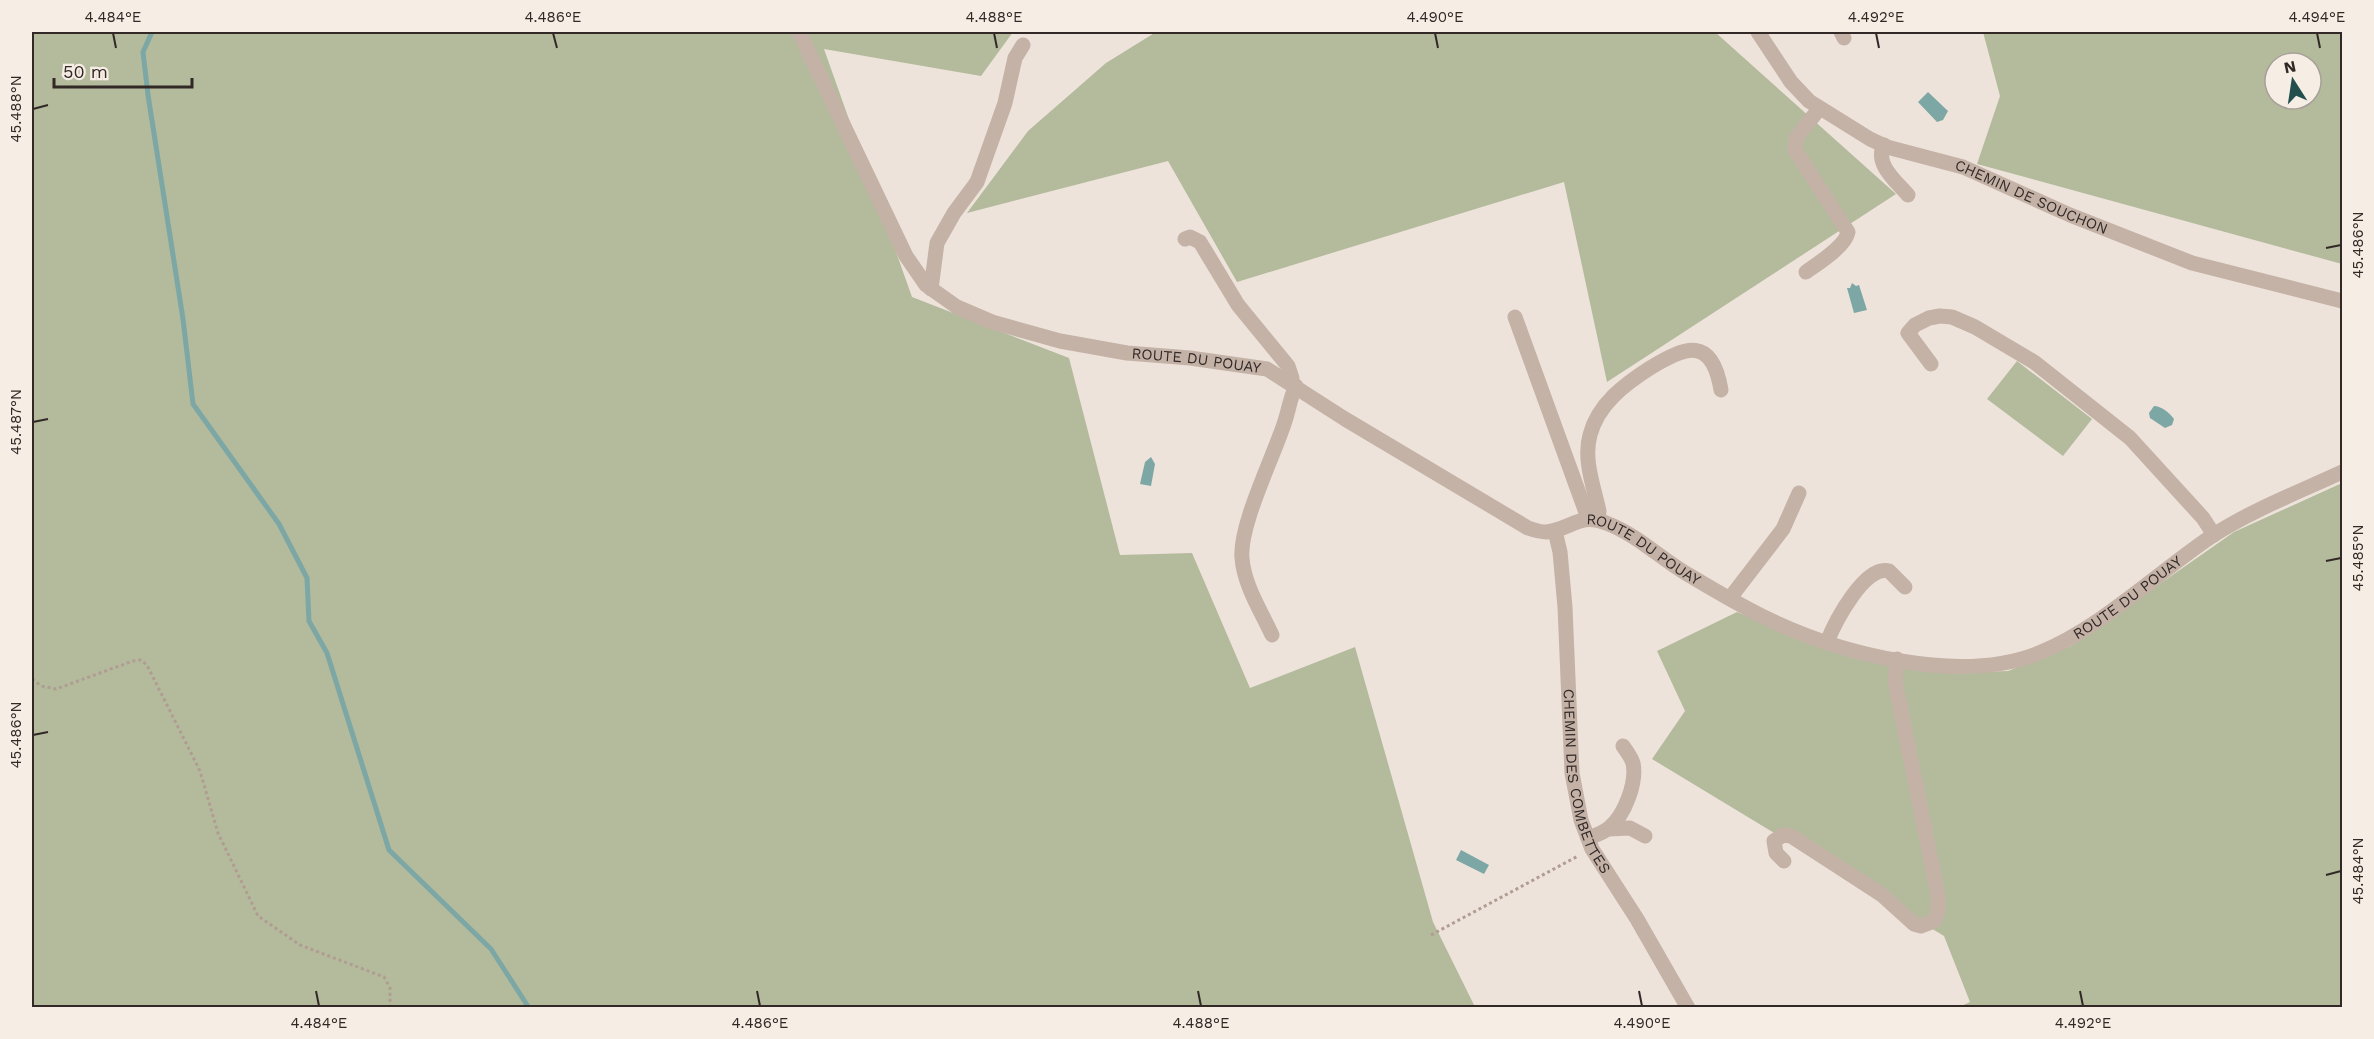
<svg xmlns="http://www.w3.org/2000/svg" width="2374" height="1039" font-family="'Work Sans',sans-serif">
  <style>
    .green { fill: #b3bb9c; fill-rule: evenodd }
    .water { fill: #7ca7a5 }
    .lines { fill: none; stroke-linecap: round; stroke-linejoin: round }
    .stream { stroke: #7ca7a5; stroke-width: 5 }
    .path { stroke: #b09c92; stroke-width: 3; stroke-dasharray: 3 3; stroke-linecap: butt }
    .minor { stroke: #c4b2a7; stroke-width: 15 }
    .ticks { fill: none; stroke: #322927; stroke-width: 2 }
    .labels { text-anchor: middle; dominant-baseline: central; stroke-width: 6; stroke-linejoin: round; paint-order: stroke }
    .street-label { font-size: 15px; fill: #322927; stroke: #f6ede5 }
    .neatline { fill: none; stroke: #322927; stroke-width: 2 }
    .ticks-label { font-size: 15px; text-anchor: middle; fill: #322927 }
  </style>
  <rect width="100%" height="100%" fill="#eee3da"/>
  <path class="green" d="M32 32H1013L981 76 824 49 912 297 1069 358 1120 555 1192 553 1250 688 1355 647 1433 922 1475 1007 32 1008Z
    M1156 32H1715L1896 194 1607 382 1564 182 1237 282 1168 161 967 213 1028 131 1106 63Z
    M1983 32H2342V264L1977 164 2000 96ZM2275 63H2311V99H2275Z
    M2017 361 2092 419 2063 456 1987 399Z
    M2342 483V1007H1959L1970 1002 1944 936 1652 759 1685 711 1657 651 1737 612 1811 643 1951 673 2008 671 2071 646 2234 532Z"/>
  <path class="water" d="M1928 92 1948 111 1943 120 1937 122 1918 102Z
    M1852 283 1856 286 1859 285 1867 310 1854 313 1847 288H1850Z
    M2154 406C2161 406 2170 413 2174 419L2172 425 2165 428 2150 418 2149 413Z
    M1151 457 1155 464 1151 486 1140 484 1145 462Z
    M1461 850 1489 865 1484 874 1456 860Z"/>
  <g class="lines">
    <path class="stream" d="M152 32 143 52 148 95 183 319 193 404 279 524 307 578 309 621 327 653 389 850 491 949 529 1008"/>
    <path class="path" d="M32 679 41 686 56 689 133 661 141 660 147 665 200 771 218 833 258 916 300 945 384 977 390 988V1008
      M1431 935 1578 856"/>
    <g class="minor">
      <path id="s1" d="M799 32 906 256 926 285 957 307 992 322 1060 341 1127 353 1190 358 1267 369 1345 419 1528 528C1534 530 1540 532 1546 532 1570 530 1580 512 1606 523 1636 534 1660 558 1687 574 1713 589 1739 605 1766 618 1840 654 1960 685 2039 653 2101 628 2157 573 2212 536 2252 510 2299 492 2342 472"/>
      <path id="s2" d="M1758 32 1791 82 1809 101 1870 139 1887 147 1963 167 2070 215 2192 263 2342 301"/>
      <path d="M1841 32 1844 38"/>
      <path d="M1884 145C1874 164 1896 181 1908 195"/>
      <path d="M1185 239 1190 237 1200 242 1238 305 1288 366 1292 378 1290 382"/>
      <path d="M1806 272C1817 264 1846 246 1848 232L1795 150 1796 138 1819 109"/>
      <path d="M931 289 937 243 954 213 977 182 1005 103 1015 58 1023 45"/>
      <path d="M1515 317 1588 518"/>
      <path d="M1931 364 1908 333 1915 325 1929 318 1940 316 1952 317 1975 327 2034 362 2130 438 2203 518 2214 535"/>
      <path d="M1598 520 1599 511C1594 487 1583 460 1590 435 1598 404 1625 384 1650 368 1686 346 1712 336 1721 390"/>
      <path id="s3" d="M1555 531 1560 552 1565 607 1572 773 1581 820 1592 849 1637 919 1688 1008"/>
      <path d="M1730 598 1783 529 1799 493"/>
      <path d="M1272 635C1261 611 1244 585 1242 558 1239 525 1274 456 1285 421 1289 409 1290 398 1296 386"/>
      <path d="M1827 642C1835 622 1865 564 1889 571L1905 587"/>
      <path d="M1608 829 1630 828 1645 836"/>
      <path d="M1588 838C1596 835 1603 833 1609 828 1625 815 1637 782 1633 763 1631 757 1627 752 1623 746"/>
      <path d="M1784 861 1776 853 1774 841 1783 835 1791 836 1882 895 1914 924 1921 926 1934 921 1938 912V896L1895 681 1897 659"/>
    </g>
  </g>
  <path class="ticks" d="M113 33 116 48M553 33 557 48M994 33 997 48M1435 33 1438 48M1876 33 1879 48M2317 33 2320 48M33 109 48 105M2326 248 2341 245M33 422 48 419M2326 561 2341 558M33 735 48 732M2326 875 2341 871M316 991 319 1006M757 991 760 1006M1198 991 1201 1006M1639 991 1642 1006M2080 991 2083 1006"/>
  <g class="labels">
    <g class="street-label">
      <text stroke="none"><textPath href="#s2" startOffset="330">CHEMIN DE SOUCHON</textPath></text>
      <text stroke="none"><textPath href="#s1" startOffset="568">ROUTE DU POUAY</textPath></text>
      <text stroke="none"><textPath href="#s1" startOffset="1071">ROUTE DU POUAY</textPath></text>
      <text stroke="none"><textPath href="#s1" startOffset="1599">ROUTE DU POUAY</textPath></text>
      <text stroke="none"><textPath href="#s3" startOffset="254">CHEMIN DES COMBETTES</textPath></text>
    </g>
  </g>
  <rect width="2374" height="1039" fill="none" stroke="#f6ede5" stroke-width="66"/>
  <g transform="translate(2293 81) rotate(348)"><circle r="28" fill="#f6ede5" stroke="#a89f99" stroke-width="1.5"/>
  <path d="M0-4.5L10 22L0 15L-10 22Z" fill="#224e4d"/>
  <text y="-9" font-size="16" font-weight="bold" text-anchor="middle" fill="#322927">N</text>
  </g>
  <path d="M54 78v9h138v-9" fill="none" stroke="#322927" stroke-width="3"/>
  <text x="63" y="78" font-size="18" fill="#322927" stroke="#f6ede5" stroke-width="4.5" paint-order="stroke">50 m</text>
  <rect x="33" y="33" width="2308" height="973" class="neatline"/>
  <g class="ticks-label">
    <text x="113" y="22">4.484°E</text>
    <text x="553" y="22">4.486°E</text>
    <text x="994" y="22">4.488°E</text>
    <text x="1435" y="22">4.490°E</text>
    <text x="1876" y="22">4.492°E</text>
    <text x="2317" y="22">4.494°E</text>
    <text transform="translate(16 109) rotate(-90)" y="5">45.488°N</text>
    <text transform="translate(2358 245) rotate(-90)" y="5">45.486°N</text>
    <text transform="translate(16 422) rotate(-90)" y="5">45.487°N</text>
    <text transform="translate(2358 558) rotate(-90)" y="5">45.485°N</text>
    <text transform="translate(16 735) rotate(-90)" y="5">45.486°N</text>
    <text transform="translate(2358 871) rotate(-90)" y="5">45.484°N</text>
    <text x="319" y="1028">4.484°E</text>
    <text x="760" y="1028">4.486°E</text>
    <text x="1201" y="1028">4.488°E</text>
    <text x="1642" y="1028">4.490°E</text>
    <text x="2083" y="1028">4.492°E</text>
  </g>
</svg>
